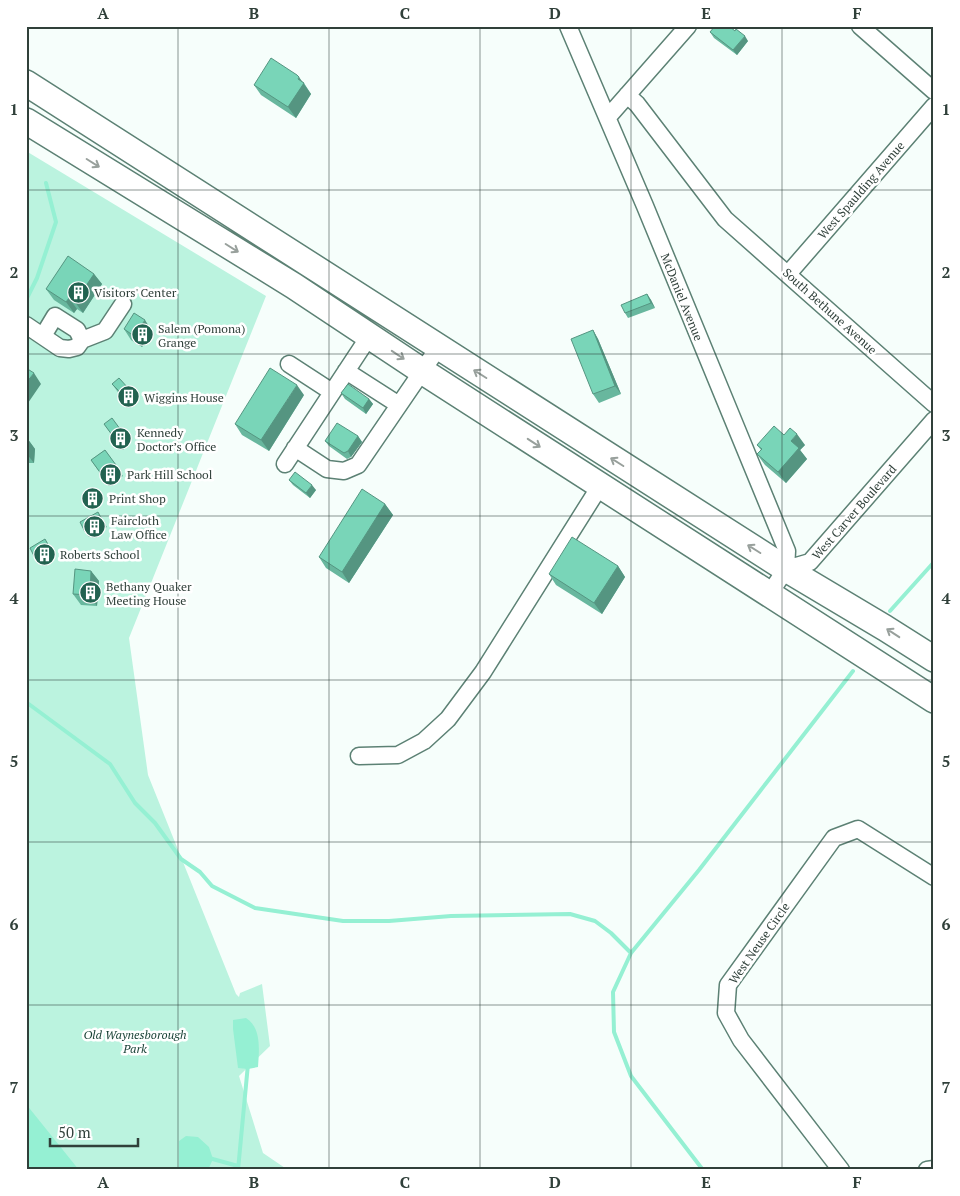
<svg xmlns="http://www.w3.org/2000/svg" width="960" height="1196" font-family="'PT Serif',serif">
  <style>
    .green { fill: #bbf3df }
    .water { fill: #95f0d3 }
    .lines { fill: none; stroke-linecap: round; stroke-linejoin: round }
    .stream { stroke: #95f0d3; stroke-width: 4 }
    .minor-casing { stroke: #5c8174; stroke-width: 19 }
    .highway-casing { stroke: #5c8174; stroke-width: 28 }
    .minor { stroke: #fff; stroke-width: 16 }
    .highway { stroke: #fff; stroke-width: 25 }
    .wall { fill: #68b79e }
    .shaded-wall { fill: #559581 }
    .building { fill: #79d5b8; stroke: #559581 }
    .oneway { stroke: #98a09c }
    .grid { fill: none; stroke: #30403a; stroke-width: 1; stroke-opacity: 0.55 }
    .labels { text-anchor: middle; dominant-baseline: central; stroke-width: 5; stroke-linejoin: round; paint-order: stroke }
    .street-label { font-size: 12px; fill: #30403a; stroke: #fff }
    .poi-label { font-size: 12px; fill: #30403a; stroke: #fff; text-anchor: start }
    .park-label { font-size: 12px; font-style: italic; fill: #1b4438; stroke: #fff }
    .neatline { fill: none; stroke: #30403a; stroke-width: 2 }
    .grid-label { font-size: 16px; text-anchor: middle; font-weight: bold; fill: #30403a }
  </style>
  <rect width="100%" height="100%" fill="#f6fefb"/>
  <path class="green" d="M26 151 266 296 129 638 148 775 236 994 239 997 240 993 262 984 270 1046 239 1076 263 1153 288 1170H26Z"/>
  <path class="water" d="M246 1018C262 1028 259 1051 258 1067L248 1069 238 1068 233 1029V1020Z
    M26 1104 79 1170H26Z
    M186 1136 198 1137 209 1147 213 1159 208 1170H181L179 1168V1141Z"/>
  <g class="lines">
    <path class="stream" d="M26 300 37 278 56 222 46 183
      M890 611 934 562
      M26 702 110 764 135 803 155 823 181 859 200 872 212 886 255 908 343 921H389L451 916 570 914 595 921 611 933 631 953
      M209 1158 238 1166
      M238 1170 248 1064
      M703 1170 631 1076 614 1032 613 992 631 953 699 870 853 671"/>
    <defs>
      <path id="minor" d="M568 26 645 206 787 551 786 569
        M860 26 934 91
        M627 95 637 104 725 219 934 404
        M608 117 688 26
        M788 274 934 106
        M26 325 60 348 69 349 77 347 82 340 105 331 123 304
        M43 336 55 316 77 330 82 340
        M289 364 332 392
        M346 371 399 405
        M295 448 327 469 344 471 358 465 438 348
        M285 464 370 335
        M770 593 786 569 810 562 934 420
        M359 756 398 755 424 741 448 719 483 672 600 486
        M841 1170 741 1040 726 1013 728 985 834 838 858 829 934 877
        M927 1170 934 1169"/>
      <path id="highway" d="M26 83 786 569 885 628 934 659
        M26 121 294 286 422 371 934 700"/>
    </defs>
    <use href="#minor" class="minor-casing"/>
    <use href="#highway" class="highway-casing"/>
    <use href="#minor" class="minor"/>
    <use href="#highway" class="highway"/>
  </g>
  <path class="wall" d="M710 32 748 41 737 55 714 38Z
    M304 83 311 94 296 118 261 95 254 85Z
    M94 274 102 284 83 313 77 309 74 313 54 300 46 289Z
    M647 294 651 300 655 308 628 318 625 313Z
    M124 329 152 331 142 347 131 340Z
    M593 330 598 339 621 394 599 403 593 394Z
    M112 384 129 389 137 400 130 406 120 395Z
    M341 393 369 399 373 404 366 414 345 399Z
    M304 395 269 451 242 435 235 424Z
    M104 424 123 433 130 444 123 450Z
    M784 435 805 445 800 450 807 459 786 483 765 465 757 454 761 450 757 445Z
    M358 436 362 442 351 457 347 459 329 446 325 441Z
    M26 438H27L35 449 34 463H26Z
    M105 450 123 476 109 486 91 460Z
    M289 480 316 490 310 498 293 485Z
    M100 493 98 502 90 500 88 498Z
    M385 504 393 515 349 583 326 568 319 557Z
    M101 518 107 527 89 537 85 532Z
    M45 539 55 555 39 564 35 558Z
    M618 566 625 577 602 614 556 585 549 574Z
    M91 571 99 581 97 606 81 605 73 594Z"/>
  <path class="shaded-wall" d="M745 36 748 41 737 55 733 50Z
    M299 77 311 94 296 118 288 107Z
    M94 274 102 284 83 313 75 302Z
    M647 294 651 300 655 308 651 303Z
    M69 298 77 309 74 313 66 302Z
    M145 320 152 331 142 347 134 336Z
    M593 330 598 339 621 394 615 386Z
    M34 373 41 384 28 403 26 400V383Z
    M297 385 304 395 269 451 261 440Z
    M369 399 373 404 366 414 363 408Z
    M797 434 805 445 800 450 807 459 786 483 778 472 791 441Z
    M358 436 362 442 351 457 348 451Z
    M27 438 35 449 34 463 26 453Z
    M312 485 316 490 310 498 306 493Z
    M98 490 100 493 98 502 96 499Z
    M385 504 393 515 349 583 342 572Z
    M618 566 625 577 602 614 594 603Z
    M91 571 99 581 97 606 90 595Z"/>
  <path class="building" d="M715 26H729L735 31 736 29 745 36 733 50 710 32Z
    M271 58 297 75 299 77 298 79 304 83 288 107 254 85Z
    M68 256 94 274 75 302 69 298 66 302 46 289Z
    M647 294 651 303 625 313 621 305Z
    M134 313 145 320 134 336 124 329Z
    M593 330 615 386 593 394 571 339Z
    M26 368 34 373 26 383Z
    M270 368 297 385 261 440 235 424Z
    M119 378 129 389 123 395 112 384Z
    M348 384 369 399 363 408 341 393Z
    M112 418 123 433 115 439 104 424Z
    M337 423 358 436 348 451 344 453 325 441Z
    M774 426 784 435 790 428 797 434 791 441 799 448 778 472 757 454 762 449 757 445Z
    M26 438H27L26 453Z
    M105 450 116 465 102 475 91 460Z
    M295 472 312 485 306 493 289 480Z
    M89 489 98 490 96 499 88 498Z
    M362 489 385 504 342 572 319 557Z
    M98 512 103 522 85 532 80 522Z
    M572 537 618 566 594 603 549 574Z
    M45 539 51 550 35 558 30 548Z
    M75 569 91 571 90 595 73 594Z"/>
  <defs><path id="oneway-shaft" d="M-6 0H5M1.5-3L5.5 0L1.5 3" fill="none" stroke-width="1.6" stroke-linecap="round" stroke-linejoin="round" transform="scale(1.25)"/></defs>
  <g class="oneway">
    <use href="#oneway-shaft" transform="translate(93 163) rotate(32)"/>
    <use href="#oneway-shaft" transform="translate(232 248) rotate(32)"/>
    <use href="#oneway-shaft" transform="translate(398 355) rotate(34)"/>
    <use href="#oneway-shaft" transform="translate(480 374) rotate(-148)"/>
    <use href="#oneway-shaft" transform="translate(534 443) rotate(33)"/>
    <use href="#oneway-shaft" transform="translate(617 462) rotate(-148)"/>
    <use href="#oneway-shaft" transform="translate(754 549) rotate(-148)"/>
    <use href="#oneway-shaft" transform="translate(893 633) rotate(-147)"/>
  </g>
  <path class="grid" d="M178 26V1170M329 26V1170M480 26V1170M631 26V1170M782 26V1170M26 190H934M26 354H934M26 516H934M26 680H934M26 842H934M26 1005H934"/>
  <defs>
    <symbol id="building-disc" viewBox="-11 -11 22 22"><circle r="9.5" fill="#226250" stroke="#fff"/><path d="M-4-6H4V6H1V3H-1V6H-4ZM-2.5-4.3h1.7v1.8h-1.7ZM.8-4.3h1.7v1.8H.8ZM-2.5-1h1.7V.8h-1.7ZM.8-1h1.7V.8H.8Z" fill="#fff"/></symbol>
  </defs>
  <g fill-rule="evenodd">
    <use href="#building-disc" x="66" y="280" width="25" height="25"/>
    <use href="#building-disc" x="130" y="322" width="25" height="25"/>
    <use href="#building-disc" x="116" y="384" width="25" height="25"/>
    <use href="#building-disc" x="108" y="426" width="25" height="25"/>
    <use href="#building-disc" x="98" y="462" width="25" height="25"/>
    <use href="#building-disc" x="80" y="486" width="25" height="25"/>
    <use href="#building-disc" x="82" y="514" width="25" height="25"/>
    <use href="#building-disc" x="32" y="542" width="25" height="25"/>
    <use href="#building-disc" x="78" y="580" width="25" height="25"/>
  </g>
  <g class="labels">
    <g class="street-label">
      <text transform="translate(861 190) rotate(-49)">West Spaulding Avenue</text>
      <text transform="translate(682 297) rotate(68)">McDaniel Avenue</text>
      <text transform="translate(830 311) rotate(42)">South Bethune Avenue</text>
      <text transform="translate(854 512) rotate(-49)">West Carver Boulevard</text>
      <text transform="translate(759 943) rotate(-55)">West Neuse Circle</text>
    </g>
    <g class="poi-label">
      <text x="94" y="292">Visitors' Center</text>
      <text x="158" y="328">Salem (Pomona)<tspan x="158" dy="14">Grange</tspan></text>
      <text x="144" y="397">Wiggins House</text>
      <text x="137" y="432">Kennedy<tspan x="137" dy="14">Doctor’s Office</tspan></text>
      <text x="127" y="474">Park Hill School</text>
      <text x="109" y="498">Print Shop</text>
      <text x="111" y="520">Faircloth<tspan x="111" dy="14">Law Office</tspan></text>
      <text x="60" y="554">Roberts School</text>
      <text x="106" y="586">Bethany Quaker<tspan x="106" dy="14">Meeting House</tspan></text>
    </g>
    <g class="park-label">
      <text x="135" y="1034">Old Waynesborough<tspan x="135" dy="14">Park</tspan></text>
    </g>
  </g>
  <rect width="960" height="1196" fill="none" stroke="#ffffff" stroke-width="55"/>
  <path d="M50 1138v8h88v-8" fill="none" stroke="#30403a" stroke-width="2.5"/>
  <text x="58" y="1138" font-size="15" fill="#30403a" stroke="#ffffff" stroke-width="4" paint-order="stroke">50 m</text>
  <rect x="28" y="28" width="904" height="1140" class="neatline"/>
  <g class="grid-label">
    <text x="103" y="19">A</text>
    <text x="254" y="19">B</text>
    <text x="405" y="19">C</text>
    <text x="555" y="19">D</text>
    <text x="706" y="19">E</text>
    <text x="857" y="19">F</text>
    <text x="14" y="115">1</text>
    <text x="946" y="115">1</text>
    <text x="14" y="278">2</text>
    <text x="946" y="278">2</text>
    <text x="14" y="441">3</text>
    <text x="946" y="441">3</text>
    <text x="14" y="604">4</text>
    <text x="946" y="604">4</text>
    <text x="14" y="767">5</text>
    <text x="946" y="767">5</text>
    <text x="14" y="930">6</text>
    <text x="946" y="930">6</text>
    <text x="14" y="1093">7</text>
    <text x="946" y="1093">7</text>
    <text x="103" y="1188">A</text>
    <text x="254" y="1188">B</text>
    <text x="405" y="1188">C</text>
    <text x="555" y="1188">D</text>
    <text x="706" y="1188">E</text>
    <text x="857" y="1188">F</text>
  </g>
</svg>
